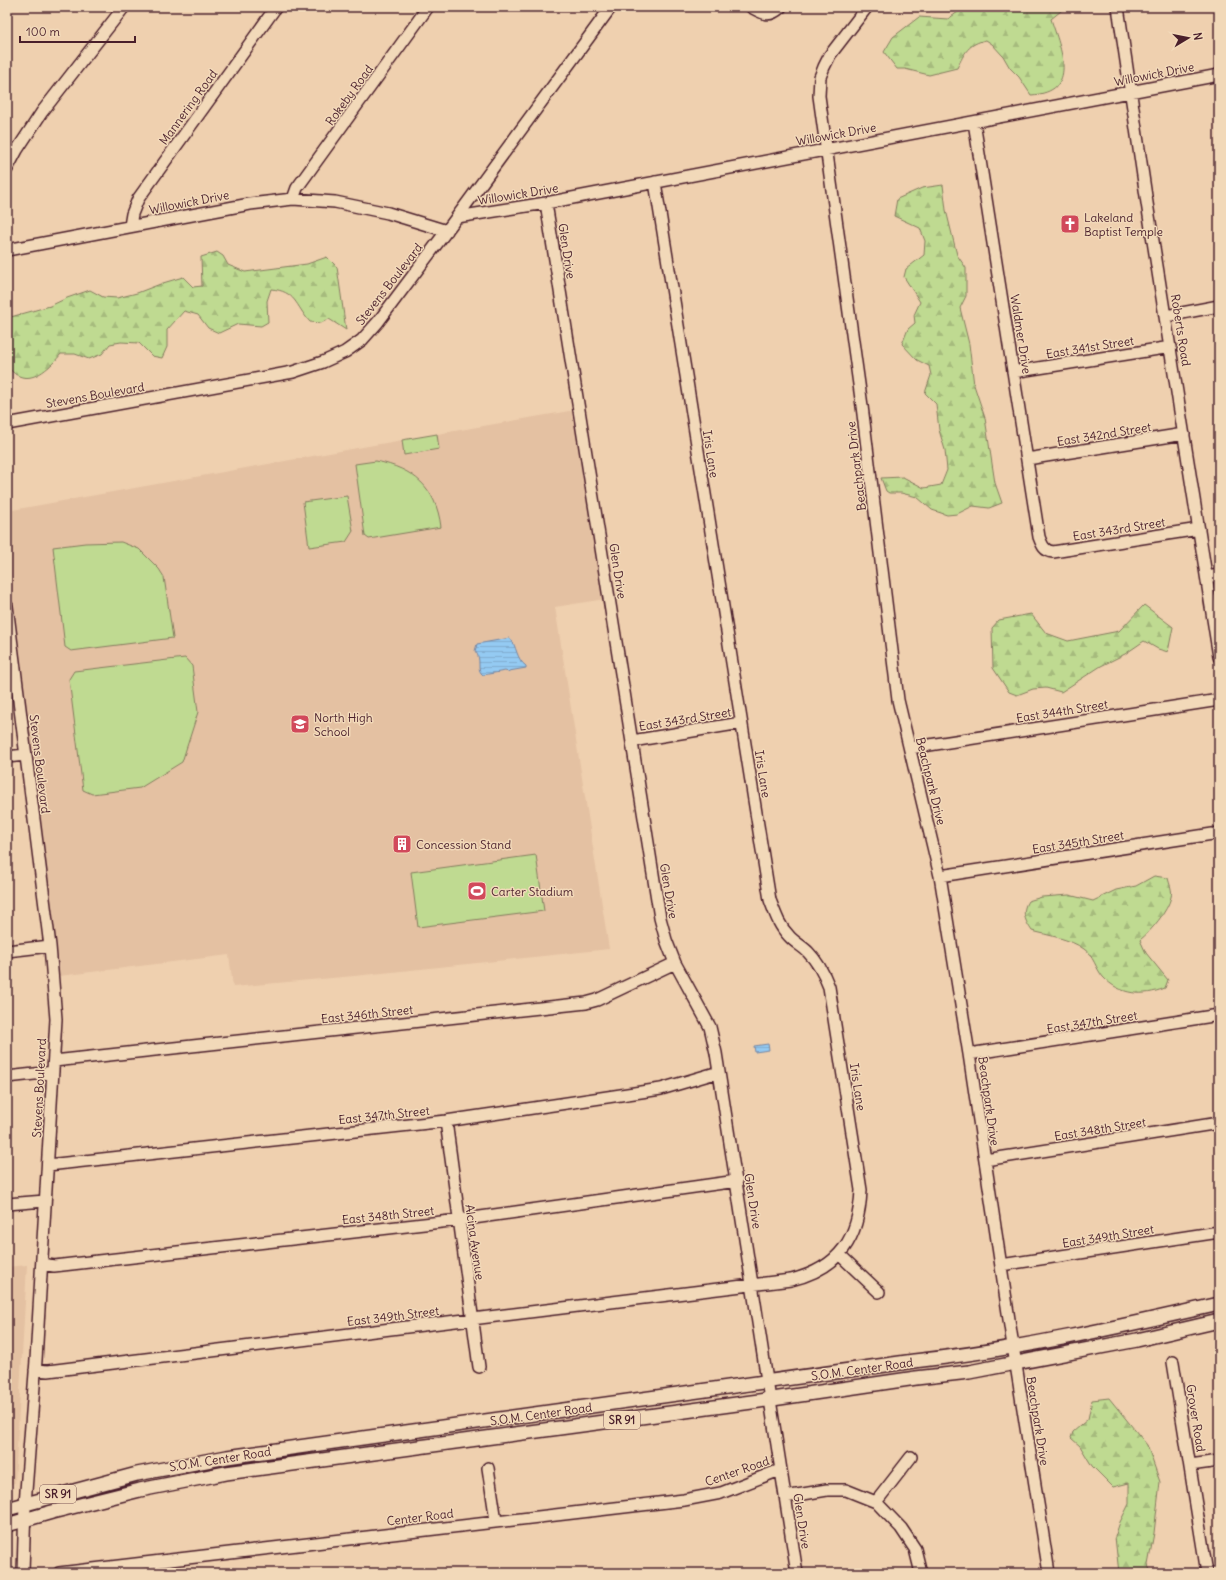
<svg xmlns="http://www.w3.org/2000/svg" width="1226" height="1580" font-family="Delius,sans-serif">
  <style>
    .built { fill: #e4c1a2 }
    .forest { fill: url(#forest-firs); stroke: #847c5e }
    .green { fill: #bfda91; stroke: #847c5e }
    .water { fill: url(#water-rules); stroke: #7686a2 }
    .lines { fill: none; stroke-linecap: round; stroke-linejoin: round }
    .minor-casing { stroke: #4a1f2b; stroke-width: 14 }
    .major-casing { stroke: #4a1f2b; stroke-width: 16 }
    .minor { stroke: #f2d9b9; stroke-width: 11 }
    .major { stroke: #f2d9b9; stroke-width: 13 }
    .labels { text-anchor: middle; dominant-baseline: central; stroke-width: 3; stroke-linejoin: round; paint-order: stroke }
    .shield { fill: #f2d9b9; stroke: #7c5756; stroke-width: 1 }
    .shield-label { font-size: 11px; font-weight: bold; fill: #4a1f2b }
    .street-label { font-size: 12px; fill: #4a1f2b; stroke: #f2d9b9 }
    .poi-label { font-size: 12px; fill: #4a1f2b; stroke: #f2d9b9; text-anchor: start }
  </style>
  <defs>
    <pattern id="forest-firs" width="22" height="20" patternUnits="userSpaceOnUse"><rect width="22" height="20" fill="#bfda91"/><path d="M5 1l3.5 6h-7zM16 11l3.5 6h-7z" fill="#a6bb7d"/></pattern>
    <pattern id="water-rules" width="6" height="5" patternUnits="userSpaceOnUse"><rect width="6" height="5" fill="#94caf2"/><path d="M0 2.5h6" fill="none" stroke="#81add0"/></pattern>
  </defs>
  <rect width="100%" height="100%" fill="#efd0af"/>
  <filter id="ink" filterUnits="userSpaceOnUse"><feTurbulence type="fractalNoise" baseFrequency=".025" numOctaves="2"/><feDisplacementMap in="SourceGraphic" scale="8" xChannelSelector="R" yChannelSelector="G"/><feConvolveMatrix kernelMatrix="1 2 1 2 8 2 1 2 1" color-interpolation-filters="sRGB"/></filter>
  <g filter="url(#ink)">
    <path class="built" d="M575 410 605 599 555 607 609 949 354 976 233 987 229 955 59 976 7 560V511L374 445Z
      M27 1265 15 1483 7 1485V1267Z"/>
    <path class="forest" d="M965 7H1066L1051 19C1061 50 1080 92 1031 95L1019 77 1010 68 1003 56 992 44 986 40C968 44 965 52 957 68L929 75 905 69H897L884 52 893 37 919 17 948 19Z
      M943 185 946 210 957 255 966 268V296L960 308 969 344 974 385 985 418 995 483 1002 503 989 508 973 506 957 514 947 515 932 510 917 497 901 493H889L886 491 881 478 903 477 924 488 941 485 947 470 945 450 939 430 936 404 925 393 931 375 929 366 917 360 902 344 908 329 915 323 914 315 920 302 904 277 906 269 924 255 925 241 920 228 894 216 897 199 922 188Z
      M217 252 223 256 228 265 245 272 307 264 327 257 337 267 346 330 329 319 321 323 310 322C295 305 296 291 271 289L267 301 268 322 261 326 238 324 219 333 208 328 198 315 184 311 167 330V347L162 358 152 356 139 343 121 342 110 344 102 354 89 359 75 354H61C52 365 35 383 19 376 15 375 11 370 7 367V318L50 306 67 298 90 290 103 297 117 298 137 293 163 283 183 277 193 287 202 286 201 257Z
      M1144 605 1173 627 1168 652 1158 649 1144 641 1125 654 1101 666 1061 692 1046 688 1033 689 1017 695 1009 692 993 668 992 628 999 620 1031 614 1046 633 1068 641 1119 631Z
      M1154 876 1168 878C1169 883 1173 891 1171 897 1168 911 1151 931 1140 940L1146 953 1168 980 1165 988C1143 997 1120 995 1103 977 1096 969 1093 955 1084 949 1071 939 1047 935 1032 931 1025 921 1021 912 1028 901L1042 897 1069 895 1093 901 1116 890 1136 886Z
      M1109 1398 1147 1445 1160 1482 1154 1533 1148 1565 1151 1573H1119L1115 1537 1120 1522 1129 1504V1483L1113 1487 1092 1466 1080 1446 1071 1438 1073 1432 1088 1419 1092 1400Z"/>
    <path class="green" d="M437 434 439 449 404 455 402 440Z
      M376 461C414 469 436 487 441 527L369 539 365 536 355 464Z
      M347 496 353 531 346 542 309 547 303 502Z
      M121 542 139 549 159 569 164 577 173 638 71 651 65 647 53 547 85 543Z
      M185 658 192 666 198 712 182 762 140 788 92 794 83 790 69 679 74 671Z
      M536 855 544 911 418 927 411 872Z"/>
    <path class="water" d="M510 638C517 646 516 659 526 666V668L509 671 508 672 505 671 483 675C475 669 483 660 475 651L477 644Z
      M768 1044 769 1050 755 1052 754 1046Z"/>
    <g class="lines">
      <defs>
        <path id="minor" d="M751 7C764 14 769 18 781 7
          M867 7 830 55 824 67 820 77 819 96 862 406 898 700 940 876 969 1054 1013 1346 1049 1573
          M1118 7 1147 203 1219 657
          M974 122 1039 537C1042 545 1044 551 1053 552L1199 529
          M7 169 17 150 42 112 124 7
          M293 199 297 188 428 7
          M546 203 660 918 666 940 675 963 710 1027 716 1053 797 1573
          M457 217 546 203 1219 75
          M130 226 132 214 138 199 276 7
          M7 250 250 204 293 199 335 202 388 213 447 231
          M1166 316 1219 306
          M1013 372 1171 347
          M7 424 293 372 323 362 345 352 362 340 378 322 451 225 611 7
          M1027 459 1184 434
          M1207 577 1219 575
          M7 606 50 946 56 1019 36 1360 25 1504 23 1573
          M632 741 741 723
          M910 748 1219 700
          M7 757 25 755
          M940 876 1219 833
          M7 951 50 946
          M969 1054 1219 1015
          M54 1061 586 1003 597 1000 675 963
          M7 1077 53 1072
          M446 1121 479 1367
          M985 1160 1219 1123
          M48 1165 446 1121 661 1089 719 1072
          M7 1204 45 1201
          M839 1254 879 1292
          M42 1264 54 1266 459 1220 737 1181
          M1001 1265 1219 1232
          M1173 1362 1207 1573
          M35 1370 48 1371 791 1280C840 1268 859 1238 861 1190L829 987C824 974 818 962 808 952 802 946 794 942 789 936 779 926 775 913 770 900L655 182
          M1190 1465 1219 1461
          M488 1468 496 1521
          M785 1497 827 1490H846L876 1502 901 1528 915 1549 921 1573
          M876 1502 911 1457
          M59 1573 684 1500 721 1493 780 1470"/>
        <path id="major" d="M7 1509 137 1474 227 1457 914 1361C1016 1350 1119 1327 1219 1304
          M7 1525 52 1512 140 1490 226 1473 759 1401 916 1378 969 1372 1137 1340 1219 1321"/>
      </defs>
      <use href="#minor" class="minor-casing"/>
      <use href="#major" class="major-casing"/>
      <use href="#minor" class="minor"/>
      <use href="#major" class="major"/>
    </g>
  </g>
  <defs>
    <symbol id="church-square" viewBox="-11 -11 22 22"><rect x="-9" y="-9" width="18" height="18" rx="4" fill="#d1495b" stroke="#f2d9b9"/><path d="M-1.2-6h2.4v3.5h3.3v2.4h-3.3V6h-2.4V-.1h-3.3v-2.4h3.3Z" fill="#fff"/></symbol>
    <symbol id="school-square" viewBox="-11 -11 22 22"><rect x="-9" y="-9" width="18" height="18" rx="4" fill="#d1495b" stroke="#f2d9b9"/><path d="M0-5L7-2L0 1L-7-2ZM-4 1L0 2.5L4 1V4Q0 6-4 4Z" fill="#fff"/></symbol>
    <symbol id="building-square" viewBox="-11 -11 22 22"><rect x="-9" y="-9" width="18" height="18" rx="4" fill="#d1495b" stroke="#f2d9b9"/><path d="M-4-6H4V6H1V3H-1V6H-4ZM-2.5-4.3h1.7v1.8h-1.7ZM.8-4.3h1.7v1.8H.8ZM-2.5-1h1.7V.8h-1.7ZM.8-1h1.7V.8H.8Z" fill="#fff"/></symbol>
    <symbol id="stadium-square" viewBox="-11 -11 22 22"><rect x="-9" y="-9" width="18" height="18" rx="4" fill="#d1495b" stroke="#f2d9b9"/><path d="M0-5a6.5 5 0 1 0 0 10a6.5 5 0 1 0 0-10ZM-3.5-1.8h7v3.6h-7Z" fill="#fff"/></symbol>
  </defs>
  <g fill-rule="evenodd">
    <use href="#church-square" x="1059" y="213" width="22" height="22"/>
    <use href="#school-square" x="289" y="713" width="22" height="22"/>
    <use href="#building-square" x="391" y="833" width="22" height="22"/>
    <use href="#stadium-square" x="466" y="880" width="22" height="22"/>
  </g>
  <g class="labels">
    <g class="shield">
      <rect x="604" y="1411" width="36" height="18" rx="3"/>
      <rect x="40" y="1485" width="36" height="18" rx="3"/>
    </g>
    <g class="shield-label">
      <text x="622" y="1420">SR 91</text>
      <text x="58" y="1494">SR 91</text>
    </g>
    <g class="street-label">
      <text transform="translate(1154 74) rotate(-11)">Willowick Drive</text>
      <text transform="translate(349 95) rotate(-54)">Rokeby Road</text>
      <text transform="translate(188 107) rotate(-54)">Mannering Road</text>
      <text transform="translate(836 134) rotate(-10)">Willowick Drive</text>
      <text transform="translate(518 194) rotate(-9)">Willowick Drive</text>
      <text transform="translate(189 202) rotate(-11)">Willowick Drive</text>
      <text transform="translate(567 251) rotate(81)">Glen Drive</text>
      <text transform="translate(389 284) rotate(-52)">Stevens Boulevard</text>
      <text transform="translate(1181 330) rotate(81)">Roberts Road</text>
      <text transform="translate(1021 334) rotate(81)">Waldmer Drive</text>
      <text transform="translate(1090 347) rotate(-9)">East 341st Street</text>
      <text transform="translate(95 395) rotate(-10)">Stevens Boulevard</text>
      <text transform="translate(1104 434) rotate(-9)">East 342nd Street</text>
      <text transform="translate(711 454) rotate(81)">Iris Lane</text>
      <text transform="translate(856 466) rotate(-97)">Beachpark Drive</text>
      <text transform="translate(1119 529) rotate(-9)">East 343rd Street</text>
      <text transform="translate(618 571) rotate(81)">Glen Drive</text>
      <text transform="translate(1062 711) rotate(-9)">East 344th Street</text>
      <text transform="translate(685 719) rotate(-9)">East 343rd Street</text>
      <text transform="translate(40 764) rotate(83)">Stevens Boulevard</text>
      <text transform="translate(763 774) rotate(81)">Iris Lane</text>
      <text transform="translate(931 781) rotate(76)">Beachpark Drive</text>
      <text transform="translate(1078 842) rotate(-9)">East 345th Street</text>
      <text transform="translate(669 891) rotate(80)">Glen Drive</text>
      <text transform="translate(367 1014) rotate(-6)">East 346th Street</text>
      <text transform="translate(1092 1022) rotate(-9)">East 347th Street</text>
      <text transform="translate(858 1087) rotate(81)">Iris Lane</text>
      <text transform="translate(39 1088) rotate(-87)">Stevens Boulevard</text>
      <text transform="translate(989 1101) rotate(82)">Beachpark Drive</text>
      <text transform="translate(384 1115) rotate(-6)">East 347th Street</text>
      <text transform="translate(1100 1129) rotate(-9)">East 348th Street</text>
      <text transform="translate(753 1201) rotate(81)">Glen Drive</text>
      <text transform="translate(388 1215) rotate(-6)">East 348th Street</text>
      <text transform="translate(1108 1236) rotate(-9)">East 349th Street</text>
      <text transform="translate(475 1242) rotate(82)">Alcina Avenue</text>
      <text transform="translate(393 1316) rotate(-7)">East 349th Street</text>
      <text transform="translate(862 1369) rotate(-8)">S.O.M. Center Road</text>
      <text transform="translate(541 1414) rotate(-8)">S.O.M. Center Road</text>
      <text transform="translate(1196 1418) rotate(81)">Grover Road</text>
      <text transform="translate(1038 1421) rotate(81)">Beachpark Drive</text>
      <text transform="translate(220 1459) rotate(-9)">S.O.M. Center Road</text>
      <text transform="translate(737 1471) rotate(-19)">Center Road</text>
      <text transform="translate(420 1517) rotate(-7)">Center Road</text>
      <text transform="translate(802 1521) rotate(81)">Glen Drive</text>
    </g>
    <g class="poi-label">
      <text x="1084" y="217">Lakeland<tspan x="1084" dy="14">Baptist Temple</tspan></text>
      <text x="314" y="717">North High<tspan x="314" dy="14">School</tspan></text>
      <text x="416" y="844">Concession Stand</text>
      <text x="491" y="891">Carter Stadium</text>
    </g>
  </g>
  <rect width="1226" height="1580" fill="none" stroke="#f2d9b9" stroke-width="24"/>
  <rect x="12" y="12" width="1202" height="1556" fill="none" stroke="#4a1f2b" stroke-width="1.5" filter="url(#ink)"/>
  <g transform="translate(1188 38) rotate(80)" stroke="#f2d9b9" stroke-width="3" paint-order="stroke">
  <path d="M0-3L7 15L0 10L-7 15Z" fill="#4a1f2b"/>
  <text y="-6" font-size="11" font-weight="bold" text-anchor="middle" fill="#4a1f2b">N</text>
  </g>
  <path d="M20 36v6h115v-6" fill="none" stroke="#4a1f2b" stroke-width="2"/>
  <text x="26" y="36" font-size="12" fill="#4a1f2b" stroke="#f2d9b9" stroke-width="3" paint-order="stroke">100 m</text>
</svg>
